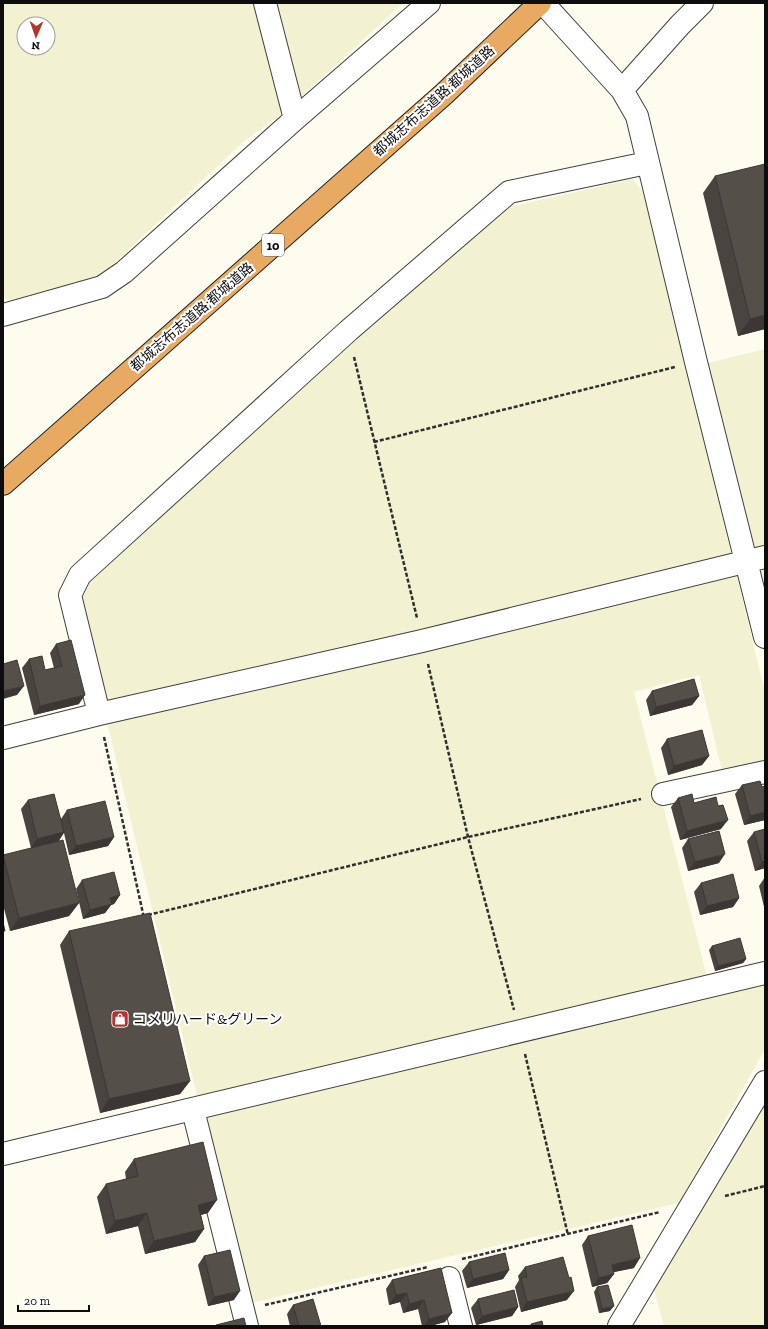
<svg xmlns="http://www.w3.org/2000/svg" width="768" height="1329" font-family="'Zilla Slab','Noto Sans JP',serif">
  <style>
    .farmland { fill: #f2f1d1; fill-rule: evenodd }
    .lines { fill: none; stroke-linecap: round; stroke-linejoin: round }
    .street-casing { stroke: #404040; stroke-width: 24 }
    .highway-casing { stroke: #1e1e1e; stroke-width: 24 }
    .path { stroke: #2f2f2f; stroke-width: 2.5; stroke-dasharray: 4 2; stroke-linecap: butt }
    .street { stroke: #fff; stroke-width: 22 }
    .highway { stroke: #e8aa62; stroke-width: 22 }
    .wall { fill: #494440 }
    .shaded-wall { fill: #3c3734 }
    .building { fill: #554f4a; stroke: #3c3734 }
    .labels { text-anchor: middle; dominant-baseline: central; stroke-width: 4; stroke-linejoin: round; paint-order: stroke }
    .shield { fill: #fff; stroke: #565656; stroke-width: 1 }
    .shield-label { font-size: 13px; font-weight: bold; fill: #0d0d0d }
    .street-label { font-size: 14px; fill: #0d0d0d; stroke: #fff }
    .poi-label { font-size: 14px; fill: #0d0d0d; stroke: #fff; text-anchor: start }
  </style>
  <rect width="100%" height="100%" fill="#fefcef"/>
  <path class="farmland" d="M3 3H403L282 114 243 142 94 282 10 301 5 299 3 292ZM24 24H48V48H24Z
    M632 179 644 193 765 693V760L722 771 699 675 634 692 708 981 198 1100 76 593 83 577 240 444 500 209Z
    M765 349V596L708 363Z
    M765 983V1049L679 1203 246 1304 202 1117Z
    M765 1096V1326H664L653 1286Z"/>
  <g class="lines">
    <defs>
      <path id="street" d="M265 3 295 119
        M543 3 622 90 637 116 696 362 765 637
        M622 90 680 25 702 3
        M3 315 102 287 124 272 295 119 429 3
        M99 714 70 595 80 575 348 331 509 192 647 163
        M3 738 99 714 422 641 765 557
        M663 794 765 772
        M193 1110 247 1326
        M3 1154 765 973
        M449 1278 461 1326
        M619 1326 765 1082"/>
      <path id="highway" d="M3 484 444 94 540 3"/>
    </defs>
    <use href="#street" class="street-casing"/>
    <use href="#highway" class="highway-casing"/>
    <path class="path" d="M354 357 417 618
      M374 442 675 367
      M428 664 468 837 514 1010
      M104 737 144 918
      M148 915 468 837 641 799
      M525 1054 568 1235
      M725 1196 765 1186
      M462 1259 660 1212
      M265 1305 428 1267"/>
    <use href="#street" class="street"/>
    <use href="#highway" class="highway"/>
  </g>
  <path class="wall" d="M715 176 765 329 738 336 703 193Z
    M56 644 79 704 34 715 22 668 29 659 45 670 54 668 50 653Z
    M652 691 699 696 692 705 650 716 646 700Z
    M667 739 709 756 702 765 668 775 661 748Z
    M742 785 762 787 765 820 744 825 735 794Z
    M678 798 694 803 718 806 721 829 680 840 671 807Z
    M28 800 61 819 67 810 114 837 108 846 69 855 64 833 58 842 31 848 21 809Z
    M754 832 765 868 755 871 747 841Z
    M688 839 719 863 688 871 682 848Z
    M3 855 79 903 69 916 10 931 3 905Z
    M765 877V911L759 886Z
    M82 880 120 895 114 904 111 905 105 913 83 919 76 889Z
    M701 883 739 898 733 907 700 915 694 892Z
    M69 931 190 1081 180 1094 100 1113 60 945Z
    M712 946 746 959 743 963 715 971 709 950Z
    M134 1159 208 1213 201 1215 204 1229 195 1242 145 1254 138 1226 106 1234 97 1197 106 1184 126 1179 125 1172Z
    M588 1236 634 1268 613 1272 614 1274 607 1283 592 1287 582 1245Z
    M204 1256 234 1300 208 1306 198 1265Z
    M469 1262 509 1270 503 1279 467 1288 462 1271Z
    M525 1267 567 1300 521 1312 515 1287 519 1280 518 1276Z
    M441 1268 445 1322 430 1326H422L418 1309 403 1313 400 1302 389 1305 386 1289 392 1280Z
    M597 1287 610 1311 599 1313 594 1292Z
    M478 1299 518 1307 512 1316 476 1325 471 1308Z
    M293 1305 321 1326H290L287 1314Z"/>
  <path class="shaded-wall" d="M765 315V329L738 336 750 319Z
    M24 686 17 695 3 699V691Z
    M85 695 79 704 34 715 40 706Z
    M699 696 692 705 650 716 656 707Z
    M709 756 702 765 668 775 674 766Z
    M765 812V820L744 825 750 816Z
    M728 820 721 829 680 840 687 831Z
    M64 832 58 842 31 848 37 839Z
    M114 837 108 846 69 855 76 846Z
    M725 854 719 863 688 871 695 862Z
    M765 861V868L755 871 762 862Z
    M120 895 114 904 111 905 105 913 83 919 90 910 110 898Z
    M739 898 733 907 700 915 707 906Z
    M79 903 69 916 10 931 19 918Z
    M746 959 743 963 715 971 718 966Z
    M190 1081 180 1094 100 1113 109 1099Z
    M217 1200 208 1213 189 1218 198 1205Z
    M147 1213 138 1226 106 1234 115 1221Z
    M204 1229 195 1242 145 1254 154 1241Z
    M640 1258 634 1268 605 1274 612 1265Z
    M509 1270 503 1279 467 1288 473 1279Z
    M614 1274 607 1283 592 1287 599 1278Z
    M240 1291 234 1300 208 1306 214 1297Z
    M574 1291 567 1300 521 1312 527 1302Z
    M407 1293 400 1302 389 1305 396 1295Z
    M424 1300 418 1309 403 1313 409 1304Z
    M614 1306 610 1311 599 1313 602 1309Z
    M518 1307 512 1316 476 1325 482 1316Z
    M452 1313 445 1322 430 1326H424L429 1319Z"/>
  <path class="building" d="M765 164V315L750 319 715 176Z
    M71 640 85 695 40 706 29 659 42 656 45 670 62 666 56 644Z
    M17 660 24 686 3 691V664Z
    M694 679 699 696 656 707 652 691Z
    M702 730 709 756 674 766 667 739Z
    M760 781 762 787 765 786V812L750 816 742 785Z
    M54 794 64 832 37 839 28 800Z
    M692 794 694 803 716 797 718 806 723 805 728 820 687 831 678 798Z
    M105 801 114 837 76 846 67 810Z
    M765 829V861L762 862 754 832Z
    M719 831 725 854 695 862 688 839Z
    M63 840 79 903 19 918 3 855Z
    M114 872 120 895 110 898 112 904 90 910 82 880Z
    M733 874 739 898 707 906 701 883Z
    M150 913 190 1081 109 1099 69 931Z
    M3 922 5 931H3Z
    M740 938 746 959 718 966 712 946Z
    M203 1142 217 1200 198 1205 204 1229 154 1241 147 1213 115 1221 106 1184 138 1176 134 1159Z
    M632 1225 640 1258 612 1265 614 1274 599 1278 588 1236Z
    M230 1250 240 1291 214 1297 204 1256Z
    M505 1253 509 1270 473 1279 469 1262Z
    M563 1257 569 1278 571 1277 574 1291 527 1302 521 1278 527 1277 525 1267Z
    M441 1268 452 1313 429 1319 424 1300 409 1304 407 1293 396 1295 392 1280Z
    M608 1285 614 1306 602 1309 597 1287Z
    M514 1290 518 1307 482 1316 478 1299Z
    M313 1299 321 1326H299L293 1305Z
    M244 1318 246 1326H217L216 1325Z
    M542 1321 543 1326H531V1324Z"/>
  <defs>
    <symbol id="shop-square" viewBox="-11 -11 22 22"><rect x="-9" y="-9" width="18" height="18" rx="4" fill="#b23431" stroke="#fff"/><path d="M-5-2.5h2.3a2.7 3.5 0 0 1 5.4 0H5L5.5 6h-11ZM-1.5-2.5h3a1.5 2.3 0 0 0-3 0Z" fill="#fff"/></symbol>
  </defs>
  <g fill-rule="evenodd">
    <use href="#shop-square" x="110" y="1009" width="20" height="20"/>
  </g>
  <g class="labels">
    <rect class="shield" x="262" y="234" width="22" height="22" rx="3"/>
    <g class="shield-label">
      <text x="273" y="245">10</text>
    </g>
    <g class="street-label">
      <text transform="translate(434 101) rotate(-42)">都城志布志道路;都城道路</text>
      <text transform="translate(192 317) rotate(-41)">都城志布志道路;都城道路</text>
    </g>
    <g class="poi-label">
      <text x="133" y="1019">コメリハード&amp;グリーン</text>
    </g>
  </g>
  <rect width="768" height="1329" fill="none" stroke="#0d0d0d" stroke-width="8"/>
  <g transform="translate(36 36) rotate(182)"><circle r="19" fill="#ffffff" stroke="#9e9e9e"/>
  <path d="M0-3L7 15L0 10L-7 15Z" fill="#b23431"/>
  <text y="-6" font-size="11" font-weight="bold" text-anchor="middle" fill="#0d0d0d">N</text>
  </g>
  <path d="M18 1305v6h71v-6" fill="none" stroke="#0d0d0d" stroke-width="2"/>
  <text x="24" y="1305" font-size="12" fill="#0d0d0d" stroke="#ffffff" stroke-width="3" paint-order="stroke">20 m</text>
</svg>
